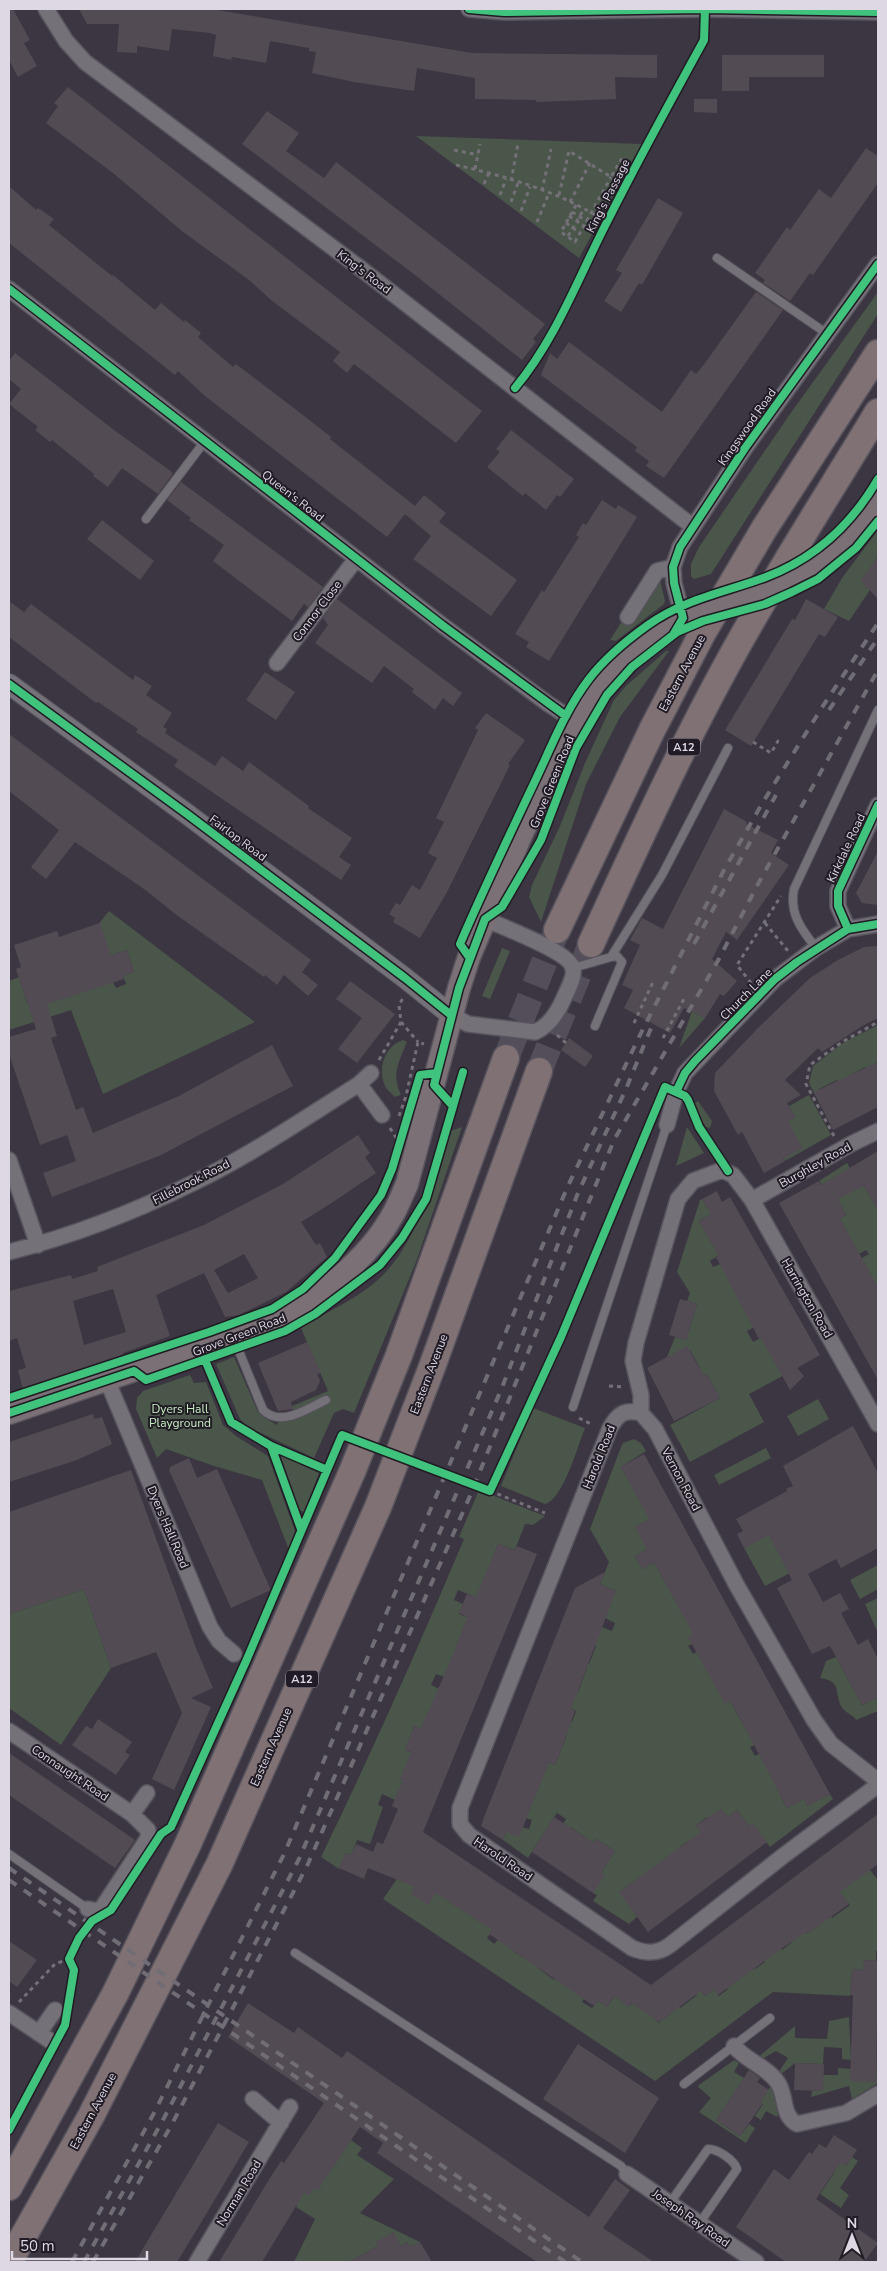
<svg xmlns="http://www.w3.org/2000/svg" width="887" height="2271" font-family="'Nunito Sans',sans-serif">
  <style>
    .green { fill: #495649 }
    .building { fill: #534b54; fill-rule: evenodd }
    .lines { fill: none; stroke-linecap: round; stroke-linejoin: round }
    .highway-tunnel { stroke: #534e5a; stroke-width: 26; stroke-dasharray: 26 13; stroke-linecap: butt }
    .lane-casing { stroke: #57535d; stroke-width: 10 }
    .street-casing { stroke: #57535d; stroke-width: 18 }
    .secondary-casing { stroke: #57535d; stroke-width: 22 }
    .primary-casing { stroke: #57535d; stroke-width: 25 }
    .highway-casing { stroke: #57535d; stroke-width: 29 }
    .path { stroke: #747078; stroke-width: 3; stroke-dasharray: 4 4; stroke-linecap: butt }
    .lane { stroke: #757179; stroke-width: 8 }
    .street { stroke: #757179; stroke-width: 15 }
    .secondary { stroke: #757179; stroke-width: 20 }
    .primary { stroke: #7a7075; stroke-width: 22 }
    .highway { stroke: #807174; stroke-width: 26 }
    .rail { stroke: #716d75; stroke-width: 4; stroke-dasharray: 9 9; stroke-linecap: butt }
    .primary-bridge-casing { stroke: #57535d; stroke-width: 25; stroke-linecap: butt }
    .primary-bridge { stroke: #7a7075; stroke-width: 22 }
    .cycleway-casing { stroke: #201b24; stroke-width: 11 }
    .cycleway { stroke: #40c37c; stroke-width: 8 }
    .labels { text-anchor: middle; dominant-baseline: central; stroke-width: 4; stroke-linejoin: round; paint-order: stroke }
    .shield { fill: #201b24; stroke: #a59fab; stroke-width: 1 }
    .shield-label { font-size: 11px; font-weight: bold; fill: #ded8e5 }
    .street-label { font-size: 12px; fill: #ded8e5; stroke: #201b24 }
    .park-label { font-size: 12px; fill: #c5eec0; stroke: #201b24 }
  </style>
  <rect width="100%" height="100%" fill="#3b3641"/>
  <path class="green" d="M416 136 642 144 579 258Z
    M878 292V314L711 574 694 579 691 576V564L699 547 790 414Z
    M878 530V556L862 581 870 590 849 621 824 609 842 578Z
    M659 576 665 601 664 604 616 641 610 640 624 618Z
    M666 651H669L620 717 586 784 541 922 529 897 532 885 560 826 585 763 614 700 626 686Z
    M109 911 255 1022 103 1094 71 1010 9 1030V981L19 977 27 1003 34 1008 113 982 116 988 126 984 123 976 134 972 127 950 60 972Z
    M502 948 510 951 490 999 482 996Z
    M692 1011 705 1018 679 1048Z
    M878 1025V1062L875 1063 878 1072V1082L873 1085 865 1067 847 1077 854 1093 846 1097 837 1080 819 1089 826 1106 822 1108 809 1083 813 1066 843 1043Z
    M403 1040 407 1042C399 1062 391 1074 401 1095L394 1097C392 1092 387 1091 385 1086 377 1068 385 1046 403 1040Z
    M809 1095 831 1135 785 1161 783 1157 802 1148 800 1144 796 1145 784 1123 795 1117 789 1106Z
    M698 1101 712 1121 710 1128 706 1127 693 1108V1104Z
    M462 1127 416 1262 354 1413 343 1409 334 1413 314 1458 248 1427 240 1419 216 1364 234 1357 258 1412 265 1418 277 1425 280 1416 293 1410 292 1406 328 1391 301 1328C325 1313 352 1301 373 1284 417 1249 431 1182 450 1131Z
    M687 1127 704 1153 676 1166Z
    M847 1163 861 1187 864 1186 873 1201 878 1199V1289L860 1298 844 1268 869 1254 866 1250 859 1254 840 1219 846 1215 842 1207 819 1181Z
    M702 1199 708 1209H711L713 1213 699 1221 719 1255 710 1261 713 1267 720 1264 771 1318 747 1331 753 1342 761 1338 799 1367 749 1394 764 1422 690 1462 670 1425 720 1398 707 1374 682 1388 700 1368 690 1350 669 1361 667 1357 675 1337 686 1340 697 1304 687 1301 690 1293 677 1272 700 1200Z
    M190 1375 194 1383 206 1382 223 1425 236 1436 268 1456 295 1531 289 1550 262 1480 214 1466 166 1449 157 1458 136 1409 137 1398 143 1391Z
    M818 1399 829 1419 798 1436 787 1416Z
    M533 1408 585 1428C578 1445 563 1500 545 1504L501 1486Z
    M634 1439 641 1443 646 1451 621 1467 650 1519 635 1527 661 1541 635 1556 642 1569 654 1562 694 1634 692 1644 688 1646 693 1654 717 1641 725 1703 730 1701 755 1745 750 1747 755 1756 774 1746 781 1797 787 1808 804 1799 807 1806 830 1794 833 1799 770 1847 753 1824 749 1826 737 1810 728 1817 721 1809 714 1814 727 1843 707 1817 696 1825 705 1836 687 1842 679 1848 636 1889 631 1883 620 1892 624 1898 638 1909 634 1913 637 1917 629 1924 593 1901 597 1895 593 1893 604 1875 601 1873 615 1851 596 1839 582 1860 588 1839 570 1827 559 1844 553 1841 566 1819 557 1813 528 1858 503 1840 506 1832 518 1826 529 1829 532 1820 526 1818 549 1762 555 1765 566 1738 556 1715 572 1722 576 1711 571 1709 560 1685 578 1692 587 1668 569 1661 571 1657 589 1664 596 1646 578 1639 602 1627 612 1631 615 1623 603 1617 616 1591 600 1584 609 1562 590 1529 621 1447 623 1443Z
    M766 1448 771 1458 719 1485 714 1475Z
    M280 1455 319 1473 304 1512 299 1510Z
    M479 1490 545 1516 533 1525 525 1524 515 1550 498 1544 491 1562 493 1604 458 1590 454 1600 463 1604 459 1614 485 1624 445 1677 436 1674 431 1685 440 1689 441 1736 414 1726 405 1750 431 1760 400 1779 420 1787 395 1800 382 1794 378 1805 383 1807 370 1844 357 1840 351 1855 346 1853 339 1869 321 1857C372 1752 419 1646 464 1539L459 1537Z
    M768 1533 790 1573 765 1586 744 1548Z
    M878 1565V1589L860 1599 850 1580Z
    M84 1589 111 1668 61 1745 9 1708V1614Z
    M878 1598V1633L865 1604Z
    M836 1657 862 1705 878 1697V1711L856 1720C853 1715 848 1714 844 1710 832 1697 845 1681 820 1678L826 1661Z
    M430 1865 411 1894 447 1876 443 1897 485 1925 503 1914 487 1938 494 1944 502 1936 527 1930 513 1951 531 1962 551 1946 537 1967 554 1980 569 1958 587 1994 582 2002 592 2008 598 2001 607 2007 618 1991 629 2007 632 2003 642 2010 647 2003 658 2023 671 2013 677 2004 680 2008 697 1995 690 1985 694 1982 705 1996 714 1989 719 1996 728 1989 723 1982 749 1961 755 1969 765 1962 760 1956 776 1942 782 1950 791 1943 799 1923 807 1934 827 1919 822 1905 832 1918 850 1905 834 1886 870 1870 878 1880V1951H876V1961L865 1960 863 1970 852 1969 850 1996 773 1992 655 2081 383 1899 403 1870Z
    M849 2017 851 2060 842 2059V2048L824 2047 823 2064 795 2063 780 2075V2070L788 2058 776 2051 760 2060 756 2059 795 2026V2038L827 2039 829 2021Z
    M877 2044 878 2083 852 2099 849 2086 811 2097 812 2091H823V2075H838V2068L851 2069 876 2082Z
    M734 2060 739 2063 734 2072 744 2078 716 2120 740 2136 749 2124 755 2128 746 2143 699 2112 711 2098 698 2087 699 2085Z
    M772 2084 778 2115 777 2117 766 2111 761 2120 755 2116 763 2104 760 2102Z
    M351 2140 362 2148 357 2155 394 2179 360 2213 420 2242 410 2247 407 2242 401 2246 393 2232 378 2246 349 2262H294L315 2219 296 2207 301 2191 314 2188 317 2190Z
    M852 2157 858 2161 840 2188 849 2195 841 2208 820 2194 834 2173 838 2161 846 2166Z"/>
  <path class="building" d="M9 9H13L30 40 24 43 37 66 18 77 9 60Z
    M79 9H211L472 53 657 55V78L615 77 616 99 536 102V100L475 99V78L417 68 414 91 354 82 312 73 316 52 309 51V48L270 41 266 63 232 57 231 60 213 56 216 35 210 33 172 29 169 51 137 46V53L117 52 119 24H87Z
    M722 55H824V77H749V91H722Z
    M68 87 482 411 456 443 354 364 347 373 333 361 340 352 271 300 249 280 182 231 113 173 46 123 58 106 54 103Z
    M694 99H717V113L694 112Z
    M267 111 299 133 286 151 324 178 336 162 545 324 533 339 536 342 522 360 415 275 242 144Z
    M866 148 878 156V183L813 275 810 273 790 301 763 283 765 280 755 273 787 227 790 230 819 189 831 198Z
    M9 186 36 210 38 208 54 219 49 225 112 276 113 275 155 310 161 303 184 322 185 320 201 333 198 337 233 367 236 364 303 415 331 437 330 439 415 506 424 495 446 513 439 522 517 580 491 616 413 559 431 536 405 514 387 537 205 396 178 371 175 375 9 243Z
    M658 198 683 213 642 285 639 283 621 312 604 301 622 273 616 270Z
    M756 292 783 310 664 478 646 466 649 461 635 451 637 447 541 375 550 353 557 359 569 342 662 412 691 370 696 374 705 363Z
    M15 353 114 430 172 472V475L158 494 122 468 108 487 93 476 94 474 52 440 50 442 35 430 38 427 9 404 21 389 9 379V361Z
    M511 430 574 479 560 497 557 495 546 510 525 493 523 496 487 467 500 452 496 449Z
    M181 482 323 587 308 607 304 604 292 621 213 561 224 545 189 520 191 518 167 500Z
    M602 500 616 509 618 505 637 517 549 661 526 647 529 642 515 634 542 590 544 592 579 537 576 535 583 523 586 525Z
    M102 520 154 561 140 580 87 539Z
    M878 556V599L861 581Z
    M337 599 462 693 453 706 443 698 435 710 412 692 414 689 384 666 372 683 315 643 328 625 323 618Z
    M806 599 838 617 825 637 819 634 751 746 725 730 792 619 795 620Z
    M9 601 24 612 31 604 133 680 135 675 152 686 146 695 172 713 163 727 167 729 165 733 215 766 222 756 243 771 249 762 309 806 308 808 352 838 339 857 351 865 341 880 174 766 178 760 136 732 138 729 98 702 96 703 9 637Z
    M265 672 295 692 276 720 246 700Z
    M486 713 525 740 508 764 510 765 446 894 420 938 393 922 395 918 389 914 396 903 400 905 412 885 420 890 437 858 428 853 444 822 436 818 478 730 475 728Z
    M9 734 311 960 302 972 318 985 308 996 284 975 277 985 265 975 264 977 178 916 144 889 75 842 46 879 31 867 59 830 9 791Z
    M724 809 747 822 746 824 778 840 771 853 789 865 737 940 726 932 712 959 737 981 724 996 720 994 705 1018 684 1008 670 1033 624 1008 633 990 622 985 640 945 630 940 642 918 663 929Z
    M878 851V905L862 903 856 893Z
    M100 923 111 955 127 950 134 972 123 976 124 979 47 1004 57 1036 51 1038 76 1110 83 1107 93 1133 179 1096 272 1045 293 1086 159 1156 52 1197 43 1173 76 1161 67 1135 40 1145 9 1054V1037L36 1029 16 969 21 967 14 945 57 931 59 937Z
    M878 946V1018L864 1025 822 1052 818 1048 785 1080 801 1095 787 1103 795 1117 788 1121 802 1148 783 1159 785 1161 764 1173 742 1132 738 1135 714 1091 715 1073 758 1028 810 978 838 960 864 947Z
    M350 981 395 1014 357 1063 338 1049 362 1018 336 999Z
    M569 1038 593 1056 585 1067 561 1050Z
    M878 1062V1107L833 1130 814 1092Z
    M358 1135 370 1153 365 1157 376 1173 330 1204 301 1222 316 1245 320 1243 327 1257 286 1292 239 1315 225 1317 204 1273 156 1295 170 1336 123 1353 124 1357 23 1389 18 1370 26 1368 17 1338 9 1341V1291L71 1275 72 1279 98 1271 97 1267 204 1225 283 1184ZM244 1254 258 1278 228 1293 214 1270ZM113 1289 126 1332 84 1345 73 1301Z
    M878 1151V1211L864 1186 838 1199 846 1215 840 1219 878 1287V1380L779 1203 819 1181 821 1185Z
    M717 1191 722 1202 730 1197 820 1355 797 1368 804 1376 790 1390 761 1338 759 1339 716 1257 719 1256 699 1221 711 1214 702 1199Z
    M680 1299 697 1304 686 1340 669 1335Z
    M307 1342 321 1373 317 1374 320 1381 316 1390 291 1402 293 1409 278 1411 258 1363Z
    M687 1346 704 1376 707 1374 720 1398 674 1421 647 1368Z
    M93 1414 94 1419 102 1417 112 1444 77 1460 9 1482V1442Z
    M853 1426 878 1473V1548L841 1568 836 1559 808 1574 823 1602 840 1593 849 1609 841 1613 858 1645 868 1639 878 1659V1697L862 1705 830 1646 812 1654 777 1588 792 1580 769 1535 744 1548 737 1534 743 1531 736 1519 787 1491 786 1489 793 1486 783 1466Z
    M644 1454 830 1794 807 1806 804 1799 787 1808 740 1718 730 1701 725 1704 688 1637 693 1634 654 1562 642 1569 635 1556 647 1549 635 1527 649 1519 621 1467Z
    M189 1458 197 1478 217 1469 271 1590 231 1608 169 1470 170 1467Z
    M131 1470 196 1648 213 1688 191 1698 211 1707 174 1790 152 1779 182 1713 156 1652 111 1668 84 1589 9 1614V1512Z
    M498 1544 515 1550 517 1546 537 1554 423 1832 651 1985 878 1814V1864L840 1892 849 1904 807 1934 806 1932 781 1949 718 1995 714 1989 705 1996 701 1991 659 2022 632 2003 629 2007 614 1996 607 2007 598 2001 594 2006 489 1934 492 1930 436 1893 428 1905 411 1894 415 1887 368 1868 364 1879 339 1868 346 1853 351 1855 356 1844 373 1852 377 1842 383 1844 398 1809 392 1806 403 1780 400 1779 411 1752 405 1750 414 1726 421 1728 450 1662 467 1617 459 1613 467 1594 476 1597Z
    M605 1572 600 1584 616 1591 571 1709 575 1711 562 1748 555 1765 549 1762 519 1837 506 1832 503 1840 481 1826 484 1817 575 1588Z
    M98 1719 132 1742 125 1752 130 1755 116 1775 72 1745 86 1726 92 1729Z
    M9 1753 135 1840 115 1868 9 1795Z
    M721 1809 728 1817 737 1810 749 1826 753 1823 767 1842 648 1932 619 1892 701 1832 696 1825Z
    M554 1817 594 1843 596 1839 615 1851 601 1873 605 1875 593 1893 532 1852Z
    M9 1941 37 1960 17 1987 9 1981Z
    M864 1960 878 1961 876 2082 850 2081 853 1995H850L852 1969 863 1970Z
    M248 2003 294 2033 298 2027 342 2058 347 2051 589 2217 615 2179 630 2190 603 2228 654 2262H537L377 2153 383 2143 360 2127 317 2191 314 2188 309 2196 304 2193 262 2262H219L270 2178 281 2161 284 2163 324 2103 228 2037Z
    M578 2044 659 2098 625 2153 543 2099Z
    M795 2063 824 2064 823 2091 794 2090Z
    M749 2070 760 2078 757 2082 769 2090 760 2102 763 2103 740 2136 716 2120Z
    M218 2123 249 2142 202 2221 177 2262H135Z
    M834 2135 857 2150 846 2166 840 2163 816 2199 878 2243 864 2262H786L736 2227 774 2169 789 2180 809 2152 812 2154 819 2144 826 2148Z
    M394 2232 401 2246 407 2242 410 2247 420 2242 432 2262H349L378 2246 376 2242Z"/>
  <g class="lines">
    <path class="highway-tunnel" d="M506 1058 557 930
      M539 1071 591 944"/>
    <defs>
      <path id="lane" d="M717 258 826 333
        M146 519 205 441
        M816 948C802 930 789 914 794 889L878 710
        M573 968 611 957 662 875 728 748
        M595 1026 622 962 617 956 611 957
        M234 1339 263 1410C281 1428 308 1408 326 1400
        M573 1407 667 1125
        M9 1854 88 1909
        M295 1953 621 2166 627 2174
        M684 2084 770 2018
        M670 2203 708 2149C718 2149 734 2160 737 2169L699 2224"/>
      <path id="street" d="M46 9 66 41 85 62 360 268 692 526
        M469 9 504 12 702 9
        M707 9 878 12
        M9 289 442 625 547 703 576 722
        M628 617 657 571 673 567
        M683 618 674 583 673 567 680 547 745 448 878 264
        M277 663 356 559
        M848 929 838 906V891L878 805
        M451 1015 468 1024 535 1032C549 1026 558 1012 564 998 567 991 575 977 573 969 571 952 502 927 485 919
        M359 1084 382 1115
        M667 1125 676 1092 685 1073 775 979 816 948 848 929 878 924
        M9 1160 38 1245
        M752 1200 851 1144 878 1131
        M9 1252C72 1236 134 1212 193 1183 251 1155 305 1118 359 1084L371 1073
        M107 1380 210 1627 219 1641 234 1654
        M641 1413C624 1409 618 1414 610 1428L460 1808V1824L469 1835 632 1948C646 1954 658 1954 670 1945L783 1856 878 1785
        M641 1413V1395L633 1361 636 1343 678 1199 693 1181 722 1170 733 1175 752 1200 878 1424
        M641 1413 655 1429 736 1584 814 1720 831 1744 878 1781
        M9 1731 132 1814 148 1830V1838L102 1908 97 1911 88 1909
        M132 1814 147 1793
        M9 2013 49 2040
        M39 2033 55 2010
        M734 2046C746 2061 768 2067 778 2083 787 2097 781 2115 797 2124L846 2113 878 2094
        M253 2099 281 2123
        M627 2174 756 2262
        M197 2262 290 2107"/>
      <path id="secondary" d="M9 684 187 814 405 978 451 1015"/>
      <path id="primary" d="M805 572C836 551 857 532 878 501
        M9 1413 266 1325C311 1305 368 1260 392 1216 398 1206 402 1195 407 1184L459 988 469 957 522 833 576 722 595 690 614 670 646 640 672 623 687 616"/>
      <path id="highway" d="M557 930 652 730 702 634 764 529 878 353
        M591 944C642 833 693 721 755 615 794 547 837 480 878 412
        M9 2187 115 1994 188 1844 352 1472 399 1355 506 1058
        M9 2262 91 2116 219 1865 378 1507 432 1367 539 1071"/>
    </defs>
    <use href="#lane" class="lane-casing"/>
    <use href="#street" class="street-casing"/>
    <use href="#secondary" class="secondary-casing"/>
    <use href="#primary" class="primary-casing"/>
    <use href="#highway" class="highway-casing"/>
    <path class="path" d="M454 150 478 155
      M456 165C505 176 564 193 606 222
      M475 169 480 144
      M511 181 518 144
      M484 184 489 173
      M542 191 551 149
      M500 195 506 179
      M559 195 569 151 611 177 622 158
      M511 202 518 183
      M570 202 590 163
      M576 205 561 232 575 242 611 177
      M521 211 530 187
      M572 212 587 221
      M569 216 584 226
      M537 222 549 193
      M566 223 580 233
      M568 236 584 209
      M753 742 771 753 778 741 780 742
      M765 923 788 951
      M751 983 737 965 781 896
      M401 1022 418 1042
      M634 1023 653 982
      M557 1035 566 1043
      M663 1038 685 997
      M379 1060 401 1022 399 1005 403 998
      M399 1116 406 1096 418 1042 424 1044
      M390 1128 398 1141
      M834 1136 806 1084 810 1065 842 1042 878 1022
      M609 1386 623 1387
      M579 1418 591 1424
      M490 1491 545 1513
      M19 2002 55 1964 69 1959"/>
    <use href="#lane" class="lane"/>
    <use href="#street" class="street"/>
    <use href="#secondary" class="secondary"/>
    <use href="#primary" class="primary"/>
    <use href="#highway" class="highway"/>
    <path class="rail" d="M829 710 878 638
      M694 944 776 795
      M9 1868 582 2262
      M9 1880 565 2262
      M72 2262 154 2113 285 1852 567 1188 640 1035 724 870 763 802 821 709 878 623
      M84 2262 164 2118 299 1859 501 1390 578 1193 626 1089 651 1028
      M93 2262 172 2124 307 1866 470 1496 614 1140 720 957 758 884 878 670"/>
    <defs>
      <path id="primary-bridge" d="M687 616 774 588 805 572"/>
    </defs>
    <use href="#primary-bridge" class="primary-bridge-casing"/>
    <use href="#primary-bridge" class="primary-bridge"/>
    <defs>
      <path id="cycleway" d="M469 9 504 12 702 9
        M707 9 878 12
        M9 289 442 625 566 716
        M515 388C556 339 578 278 607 222 638 160 671 100 704 40L705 9
        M673 635 683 618 674 583 673 567 680 547 745 448 878 264
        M9 684 187 814 405 978 451 1015
        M848 929 838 906V891L878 805
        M469 957 460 944C484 888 510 834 536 779 552 745 566 709 589 679 605 658 627 640 648 625 684 599 726 592 766 577 816 558 852 524 878 479
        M676 1092 685 1073 695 1061 775 979 797 962 848 929 878 924
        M452 1105 434 1085 459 988 485 919 502 907 541 840 576 748 607 695 632 667 677 632 703 621 765 604 792 592 818 579 856 548 878 521
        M205 1360 231 1422 271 1446 327 1470
        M9 1398 209 1332 272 1309 303 1289 335 1258 381 1195 392 1169 420 1075 437 1073
        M9 1413 134 1371 146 1380 285 1331 315 1314 380 1265 402 1238 426 1199 463 1072
        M271 1446 301 1529
        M9 2130 65 2025 74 1970 69 1959 79 1938 92 1921 111 1910 161 1834 171 1827 247 1659 342 1435 490 1491 561 1337 665 1087 685 1096 688 1100 699 1127 728 1171"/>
    </defs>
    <use href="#cycleway" class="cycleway-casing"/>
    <use href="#cycleway" class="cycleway"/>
  </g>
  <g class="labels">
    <g class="shield">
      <rect x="668" y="738.5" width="32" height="17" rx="4"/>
      <rect x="286" y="1670.5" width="32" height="17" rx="4"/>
    </g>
    <g class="shield-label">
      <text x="684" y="747">A12</text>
      <text x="302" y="1679">A12</text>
    </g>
    <g class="street-label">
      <text transform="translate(608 196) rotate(-63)">King's Passage</text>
      <text transform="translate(364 272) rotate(37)">King's Road</text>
      <text transform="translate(747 427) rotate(-55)">Kingswood Road</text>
      <text transform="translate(293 496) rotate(38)">Queen's Road</text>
      <text transform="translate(317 611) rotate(-53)">Connor Close</text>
      <text transform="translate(682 673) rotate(-62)">Eastern Avenue</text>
      <text transform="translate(552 782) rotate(-68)">Grove Green Road</text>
      <text transform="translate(238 838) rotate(37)">Fairlop Road</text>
      <text transform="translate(846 848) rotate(-65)">Kirkdale Road</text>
      <text transform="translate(746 994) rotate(-45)">Church Lane</text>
      <text transform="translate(815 1165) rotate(-29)">Burghley Road</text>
      <text transform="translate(191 1182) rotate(-27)">Fillebrook Road</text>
      <text transform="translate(807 1298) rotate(60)">Harrington Road</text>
      <text transform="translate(239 1335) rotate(-21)">Grove Green Road</text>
      <text transform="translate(429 1374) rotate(-69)">Eastern Avenue</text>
      <text transform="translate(599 1457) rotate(-68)">Harold Road</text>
      <text transform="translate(681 1479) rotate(62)">Vernon Road</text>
      <text transform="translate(168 1527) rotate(67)">Dyers Hall Road</text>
      <text transform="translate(271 1747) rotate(-66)">Eastern Avenue</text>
      <text transform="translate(70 1773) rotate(34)">Connaught Road</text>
      <text transform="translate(503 1859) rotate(34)">Harold Road</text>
      <text transform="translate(93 2111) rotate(-62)">Eastern Avenue</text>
      <text transform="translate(239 2193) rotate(-59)">Norman Road</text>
      <text transform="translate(691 2218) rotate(35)">Joseph Ray Road</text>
    </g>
    <g class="park-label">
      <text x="180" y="1409">Dyers Hall<tspan x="180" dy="14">Playground</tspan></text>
    </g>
  </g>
  <rect width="887" height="2271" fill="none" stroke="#ded8e5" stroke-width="20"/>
  <g transform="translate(852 2236)" stroke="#201b24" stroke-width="4" paint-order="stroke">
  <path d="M0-4L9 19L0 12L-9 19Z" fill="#ded8e5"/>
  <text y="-8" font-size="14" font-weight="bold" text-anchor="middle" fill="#ded8e5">N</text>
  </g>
  <path d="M12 2251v8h135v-8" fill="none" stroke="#ded8e5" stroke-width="2.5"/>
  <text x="20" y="2251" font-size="15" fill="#ded8e5" stroke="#201b24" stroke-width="4" paint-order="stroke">50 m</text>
</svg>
